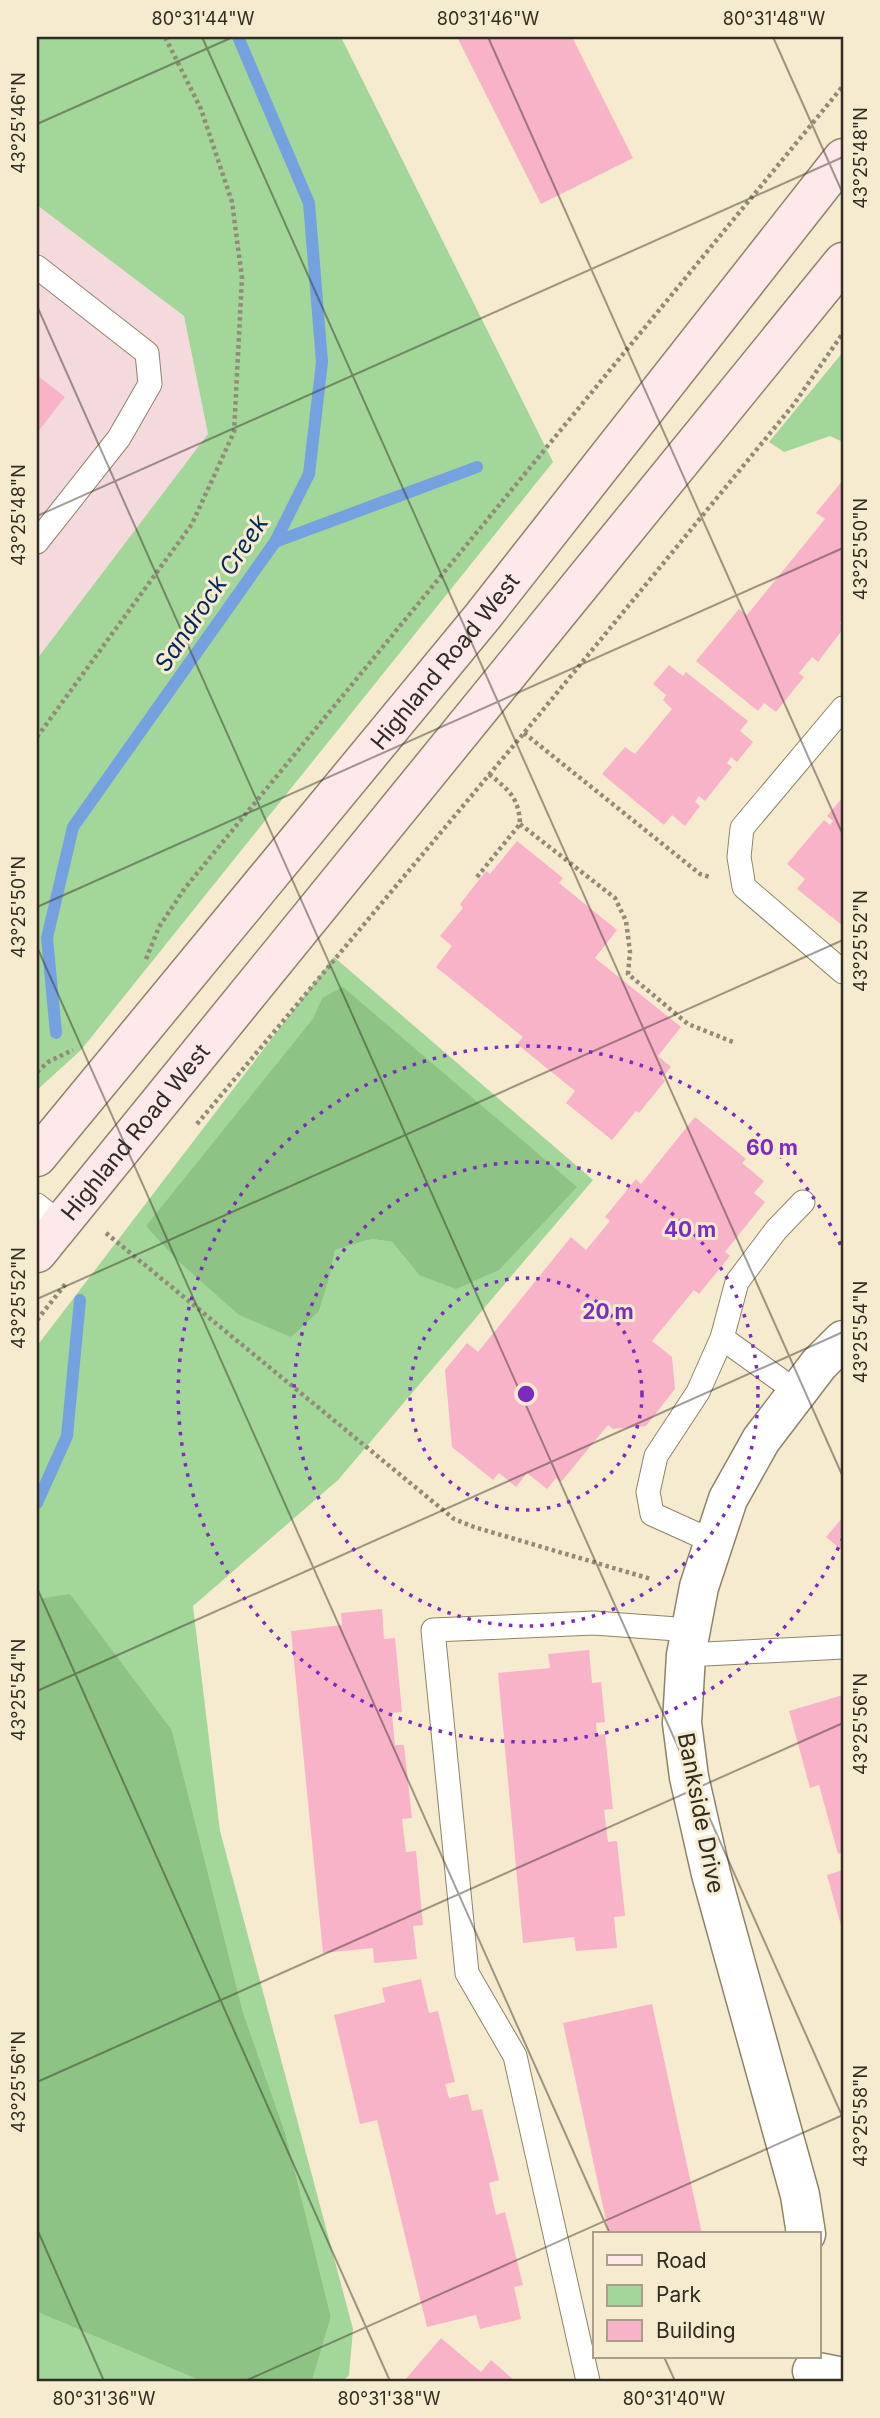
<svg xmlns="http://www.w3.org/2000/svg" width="880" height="2418" font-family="Inter,sans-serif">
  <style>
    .commercial { fill: #f5dadd }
    .green { fill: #a3d699; fill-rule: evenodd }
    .forest { fill: #8ec483 }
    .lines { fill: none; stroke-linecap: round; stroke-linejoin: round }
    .stream { stroke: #76a1e0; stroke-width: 12 }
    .building { fill: #f8b3c9 }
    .service-casing { stroke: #8e8369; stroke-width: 25 }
    .minor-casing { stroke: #8e8369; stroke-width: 41 }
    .secondary-casing { stroke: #8e8369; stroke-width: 41 }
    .path { stroke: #938b77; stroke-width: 4.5; stroke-dasharray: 3.5 3.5; stroke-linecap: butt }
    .service { stroke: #fff; stroke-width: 23 }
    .minor { stroke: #fff; stroke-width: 38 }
    .secondary { stroke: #fee8ea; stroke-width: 38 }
    .ticks { fill: none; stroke: #312c21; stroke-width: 2; stroke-opacity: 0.45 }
    .ring { fill: none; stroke: #7b2cbf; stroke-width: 3.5; stroke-dasharray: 3.5 7 }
    .labels { text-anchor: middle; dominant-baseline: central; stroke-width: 6; stroke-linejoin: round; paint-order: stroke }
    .street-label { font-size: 23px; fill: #312c21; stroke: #f6ebce }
    .water-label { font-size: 24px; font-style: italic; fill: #00275e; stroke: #f6ebce }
    .centre { fill: #7b2cbf; stroke: #f6ebce; stroke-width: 3.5 }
    .ring-label { font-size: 21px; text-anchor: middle; font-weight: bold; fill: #7b2cbf; stroke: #f6ebce; stroke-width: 6; stroke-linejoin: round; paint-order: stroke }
    .neatline { fill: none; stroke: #312c21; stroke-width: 2.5 }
    .ticks-label { font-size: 18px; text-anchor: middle; fill: #312c21 }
  </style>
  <rect width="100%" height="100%" fill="#f6ebce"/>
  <path class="commercial" d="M37 205 184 316 208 435 37 659Z"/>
  <path class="green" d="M37 37H341L553 462 81 1050 37 1090V659L208 434 184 316 37 205Z
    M843 352V442L830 436 784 452 769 442Z
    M334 957 593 1180 338 1480 193 1606 220 1831 353 2329 349 2375 343 2381H312L331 2317 286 2135 243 2012 172 1730 70 1595 37 1599V1346ZM322 998 419 1275 392 1242 372 1239 335 1250 329 1280 319 1311 312 1020Z
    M37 2312 201 2381H37Z"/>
  <path class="forest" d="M343 987 577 1187 499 1270 456 1289 419 1275 392 1242 372 1239 335 1250 329 1280 319 1311 291 1337 239 1315 176 1259 146 1226 312 1020 322 998Z
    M70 1594 172 1730 243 2012 286 2135 331 2317 312 2381H201L37 2312V1599Z"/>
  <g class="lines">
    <path class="stream" d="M275 542 477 467
      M56 1033 47 938 73 827 275 542 309 474 322 362 309 203 238 37
      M37 1503 67 1436 80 1300"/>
  </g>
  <path class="building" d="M457 37H572L633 158 541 204Z
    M37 375 65 397 37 433Z
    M843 480V619L840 623 843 629 818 662 812 657 799 673 804 677 776 712 764 703 758 711 696 661 739 609 747 615 825 519 816 513Z
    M669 665 683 676 686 672 748 721 740 731 753 742 737 762 731 757 727 763 732 767 705 801 699 796 695 802 700 806 685 826 672 815 664 825 602 774 625 747 635 754 672 709 663 700 666 695 653 684Z
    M843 797V926L797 889 805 879 787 864 824 820 830 825 833 821 827 816Z
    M517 841 563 878 559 883 617 930 595 958 681 1027 658 1056 671 1067 662 1078 665 1081 639 1113 636 1111 612 1140 566 1103 575 1091 517 1044 523 1037 436 967 452 946 440 936 463 908 460 904 486 871 490 874Z
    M695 1117 746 1159 742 1163 764 1181 754 1193 765 1202 725 1252 730 1256 699 1294 694 1290 652 1341 672 1357 675 1389 646 1426 613 1429 608 1425 561 1482 556 1478 547 1489 527 1473 516 1487 499 1473 493 1480 452 1447 445 1370 467 1343 478 1352 571 1237 586 1250 610 1221 605 1217 636 1179 641 1184Z
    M843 1517V1551L826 1537Z
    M382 1609 384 1639 395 1638 402 1712 392 1713 395 1745H404L412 1818 402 1819 406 1852 416 1851 423 1925 413 1926 417 1959 374 1963 373 1948 323 1953 291 1631 342 1625 341 1613Z
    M589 1650 592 1683 601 1682 605 1722 596 1723 597 1735 605 1734 613 1809 604 1810 608 1842 617 1841 625 1916 614 1917 617 1948 576 1951 574 1937 523 1943 498 1673 550 1668 548 1654Z
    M843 1695V1852L838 1854 819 1785 810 1788 789 1711Z
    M843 1870V1929H842L827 1875Z
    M421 1979 429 2013 438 2011 455 2082 445 2084 449 2098 468 2094 472 2111 482 2109 499 2180 489 2183 496 2215 505 2212 523 2285 514 2287 521 2319 480 2329 476 2315 427 2327 377 2120 360 2124 334 2015 385 2002 382 1988Z
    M652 2004 702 2234H609L563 2023Z
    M441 2338 481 2372 491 2360 515 2381H404Z"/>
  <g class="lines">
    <defs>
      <path id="service" d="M37 267 147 353 150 384 119 438 37 542
        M843 708 742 828 739 857 744 887 843 972
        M37 1205 61 1224
        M722 1338 797 1392
        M714 1542 652 1514 648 1492 656 1456 698 1392 722 1338 737 1282 776 1230 803 1202
        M686 1655 843 1647
        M588 2381 515 2056 467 1973 433 1630 594 1623 691 1630"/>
      <path id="minor" d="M806 2234 800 2195 711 1874 689 1777 682 1723 686 1655 699 1587 728 1499 761 1440 819 1364 843 1340
        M812 2371 843 2377"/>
      <g id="secondary">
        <path id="s1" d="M37 1157 483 616 843 158"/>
        <path id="s2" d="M37 1253 843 262"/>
      </g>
    </defs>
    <use href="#service" class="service-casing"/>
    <use href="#minor" class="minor-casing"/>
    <use href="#secondary" class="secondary-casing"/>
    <path class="path" d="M524 733 700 874 710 877
      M37 737 192 524 234 432 242 278 232 202 201 109 165 37
      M520 824 615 898 626 921 630 952 628 974 688 1024 733 1042
      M477 877 520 824C519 798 509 790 489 774
      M146 959 159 927 185 888 843 86
      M37 1072 48 1062 73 1050
      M197 1124 524 733 794 404 843 333
      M106 1233 454 1519 474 1527 651 1579
      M37 1320 67 1282"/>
    <use href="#service" class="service"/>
    <use href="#minor" class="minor"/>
    <use href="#secondary" class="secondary"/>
  </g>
  <path class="ticks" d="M202 37 843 1477M488 37 843 835M773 37 843 194M37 124 233 37M37 306 843 2118M37 516 843 157M37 907 843 548M37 947 610 2234M37 1299 843 940M37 1588 390 2381M37 1691 843 1332M37 2082 843 1723M37 2229 104 2381M664 2357 675 2381M245 2381 843 2115"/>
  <g class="ring">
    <circle cx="526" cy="1394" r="116"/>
    <circle cx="526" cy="1394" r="232"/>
    <path d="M843 1538A348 348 0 1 1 843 1250"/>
  </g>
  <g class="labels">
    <g class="street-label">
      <text stroke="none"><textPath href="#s1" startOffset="642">Highland Road West</textPath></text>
      <text stroke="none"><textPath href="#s2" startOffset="156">Highland Road West</textPath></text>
      <text transform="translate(701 1813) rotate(79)">Bankside Drive</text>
    </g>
    <g class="water-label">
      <text transform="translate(211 593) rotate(-56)">Sandrock Creek</text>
    </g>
  </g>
  <circle cx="526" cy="1394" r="10" class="centre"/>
  <g class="ring-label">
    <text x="772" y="1155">60 m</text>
    <text x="690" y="1237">40 m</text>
    <text x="608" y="1319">20 m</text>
  </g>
  <rect width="880" height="2418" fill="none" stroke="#f6ebce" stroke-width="77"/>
  <rect x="593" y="2232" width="228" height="126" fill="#f6ebce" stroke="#a79f89" stroke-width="2"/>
  <rect x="607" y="2255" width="35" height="10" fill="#fee8ea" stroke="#a79f89" stroke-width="2"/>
  <text x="656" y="2268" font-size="21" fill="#312c21">Road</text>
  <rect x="607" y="2285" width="35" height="21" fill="#a3d699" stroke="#a79f89" stroke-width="2"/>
  <text x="656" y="2302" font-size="21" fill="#312c21">Park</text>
  <rect x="607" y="2320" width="35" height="21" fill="#f8b3c9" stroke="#a79f89" stroke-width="2"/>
  <text x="656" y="2338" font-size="21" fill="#312c21">Building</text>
  <rect x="38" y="38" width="804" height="2342" class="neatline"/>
  <g class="ticks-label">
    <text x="203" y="25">80°31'44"W</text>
    <text x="488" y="25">80°31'46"W</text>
    <text x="774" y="25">80°31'48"W</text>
    <text transform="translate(19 123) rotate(-90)" y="6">43°25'46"N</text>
    <text transform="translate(861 158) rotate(-90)" y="6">43°25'48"N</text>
    <text transform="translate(19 515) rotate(-90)" y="6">43°25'48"N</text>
    <text transform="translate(861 549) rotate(-90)" y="6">43°25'50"N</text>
    <text transform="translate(19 907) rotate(-90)" y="6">43°25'50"N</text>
    <text transform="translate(861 941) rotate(-90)" y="6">43°25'52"N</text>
    <text transform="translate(19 1298) rotate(-90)" y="6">43°25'52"N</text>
    <text transform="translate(861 1332) rotate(-90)" y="6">43°25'54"N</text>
    <text transform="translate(19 1690) rotate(-90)" y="6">43°25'54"N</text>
    <text transform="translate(861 1724) rotate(-90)" y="6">43°25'56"N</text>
    <text transform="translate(19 2082) rotate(-90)" y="6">43°25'56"N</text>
    <text transform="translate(861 2116) rotate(-90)" y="6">43°25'58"N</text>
    <text x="104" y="2405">80°31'36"W</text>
    <text x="389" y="2405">80°31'38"W</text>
    <text x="674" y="2405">80°31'40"W</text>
  </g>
</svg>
